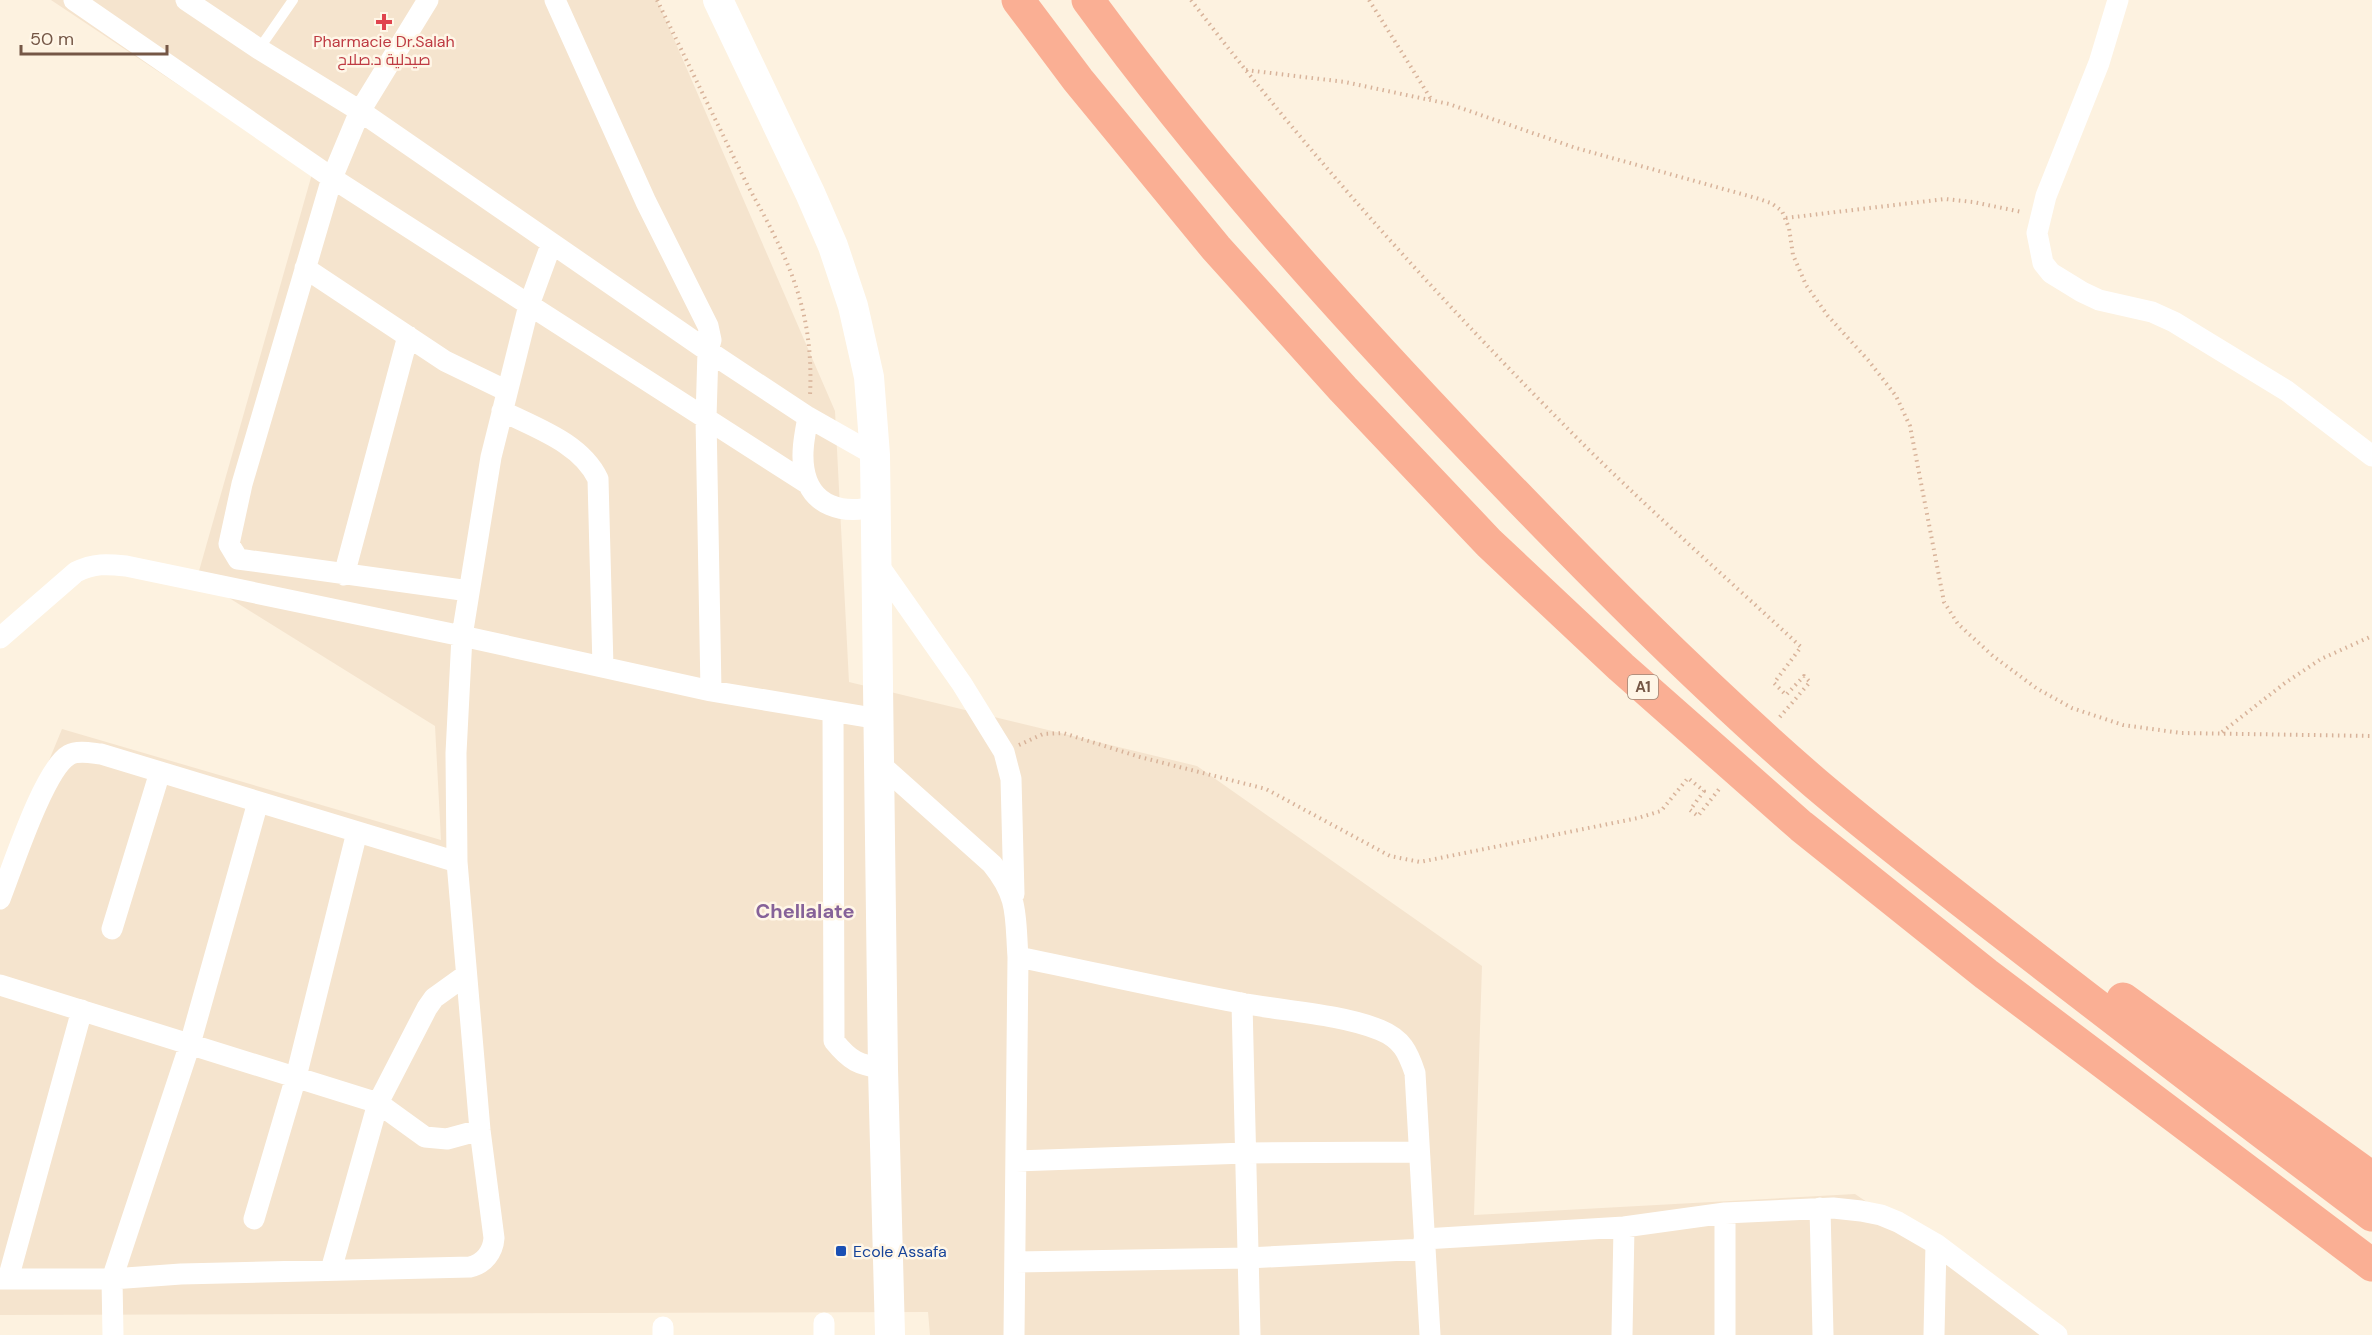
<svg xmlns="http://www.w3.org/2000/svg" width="2372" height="1335" font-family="'DM Sans',Cairo,sans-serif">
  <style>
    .residential { fill: #f5e4ce }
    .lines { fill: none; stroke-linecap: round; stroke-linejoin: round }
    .path { stroke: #d8b39a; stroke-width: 4; stroke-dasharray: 1.5 4.5; stroke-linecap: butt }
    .lane { stroke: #fff; stroke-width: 10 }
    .street { stroke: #fff; stroke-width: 21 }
    .secondary { stroke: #fff; stroke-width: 30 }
    .highway { stroke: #faaf94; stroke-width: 33 }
    .health-dot { fill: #e0444e; stroke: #fff6e7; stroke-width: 2 }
    .transit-dot { fill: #1a4fb4; stroke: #fff6e7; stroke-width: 2 }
    .labels { text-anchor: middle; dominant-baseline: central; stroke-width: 5; stroke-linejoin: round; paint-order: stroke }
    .shield { fill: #fff6e7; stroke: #9e8776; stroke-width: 1.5 }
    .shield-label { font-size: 15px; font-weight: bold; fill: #755746 }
    .health-label { font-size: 16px; fill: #be3a42; stroke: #fff6e7 }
    .transit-label { font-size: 16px; fill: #164399; stroke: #fff6e7; text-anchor: start }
    .quarter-label { font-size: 20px; font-weight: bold; fill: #866299; stroke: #fff6e7 }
  </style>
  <rect width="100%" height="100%" fill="#fdf2e0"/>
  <path class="residential" d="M51 0H657L835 411 849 682 1197 766 1482 966 1474 1215 1855 1194 2064 1335H930L928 1312 0 1315V879L62 729 441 840 435 726 197 578 312 174Z"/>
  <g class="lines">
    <path class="path" d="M657 0C685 57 713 115 741 172 751 193 763 212 773 233 801 288 813 334 810 395
      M1191 0C1312 159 1447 308 1588 449 1657 517 1730 581 1801 647L1774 683 1786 695 1804 676 1810 682 1779 718
      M1369 0 1431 99
      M1246 70 1345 82 1449 104 1576 148 1756 198 1771 203 1782 211 1789 228 1793 255 1806 285 1828 316 1868 360 1896 396 1910 426 1944 602 1958 624 1993 656 2036 688 2072 708 2123 725 2181 733 2372 736
      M1786 218 1945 199 1973 202 2022 212
      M2222 732 2285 683 2321 659 2372 636
      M1019 745 1043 734 1063 733 1140 757 1266 789 1390 856 1420 862 1638 818 1661 811 1688 778 1704 791 1690 810 1698 816 1720 788"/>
    <path class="lane" d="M259 49 293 0"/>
    <path class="street" d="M74 0 332 178 808 484
      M186 0 259 49 360 111 708 351 808 417 875 455
      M428 0 360 111 332 178 242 484 229 544 238 559 469 591
      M555 0 646 202 708 326 711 340 708 351 706 418 711 691
      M2118 0 2099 63 2046 196 2037 233 2043 263 2051 273 2082 292 2099 300 2152 312 2174 322 2287 391 2372 456
      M305 268 445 361 507 391
      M502 411C536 428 581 443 598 479L603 667
      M808 417C805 434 801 452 804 469 810 507 844 515 876 506
      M877 563 962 684 1004 752 1011 779 1014 894
      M344 575 408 336
      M0 638 76 572C94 563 107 564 126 566L462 636 711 691 879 719
      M833 712 834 1041C851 1062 858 1064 883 1069
      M880 764 992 864C1019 897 1015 916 1018 957L1014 1335
      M0 899C12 869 44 769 69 755 78 750 91 753 101 754L457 862
      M112 929 160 772
      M1018 957C1092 972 1166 989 1241 1003 1283 1011 1341 1014 1380 1030 1402 1039 1408 1052 1415 1073L1430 1335
      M466 975 434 998 427 1008 378 1103 425 1137 447 1139 480 1130
      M0 985 378 1103 331 1270
      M1242 1003 1250 1335
      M1016 1161 1246 1153 1419 1152
      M1820 1208 1823 1335
      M254 1219 296 1077 357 832
      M1424 1239 1624 1227 1725 1213 1833 1208 1861 1211 1881 1215 1898 1222 1936 1244 2057 1335
      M1015 1262 1248 1258 1425 1249
      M0 1279H112L181 1274 470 1267C484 1264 493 1252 494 1238L480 1130 457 862 456 753 462 636 491 457 529 305 551 245
      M8 1279 82 1010
      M824 1323V1335
      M663 1327V1335
      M113 1335 112 1279 190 1044 258 802
      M1622 1335 1624 1227
      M1725 1335V1213
      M1934 1335 1936 1244"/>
    <path class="secondary" d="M718 0 810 193 833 246 853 306 869 377 875 455 883 1069 890 1335"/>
    <path class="highway" d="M1018 0 1078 80 1216 248 1343 389 1489 543 1621 667 1801 826 1986 974 2372 1265
      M1088 0C1204 159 1335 305 1470 447 1581 563 1694 678 1815 783 1888 845 1963 902 2039 961 2149 1046 2260 1131 2372 1215
      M2123 999 2372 1178"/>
  </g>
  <path class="health-dot" d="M381 13h6v6h6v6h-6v6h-6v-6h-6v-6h6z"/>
  <rect class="transit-dot" x="835" y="1245" width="12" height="12" rx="3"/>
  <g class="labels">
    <rect class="shield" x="1628" y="675" width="30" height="24" rx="4.5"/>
    <g class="shield-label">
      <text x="1643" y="687">A1</text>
    </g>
    <g class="health-label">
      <text x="384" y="41">Pharmacie Dr.Salah<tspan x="384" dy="18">صيدلية د.صلاح</tspan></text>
    </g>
    <g class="transit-label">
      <text x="853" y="1251">Ecole Assafa</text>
    </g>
    <g class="quarter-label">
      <text x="805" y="911">Chellalate</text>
    </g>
  </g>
  <path d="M21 45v9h146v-9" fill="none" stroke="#755746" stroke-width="3"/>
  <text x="30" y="45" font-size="18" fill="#755746" stroke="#fff6e7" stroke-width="4.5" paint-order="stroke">50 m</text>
</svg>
